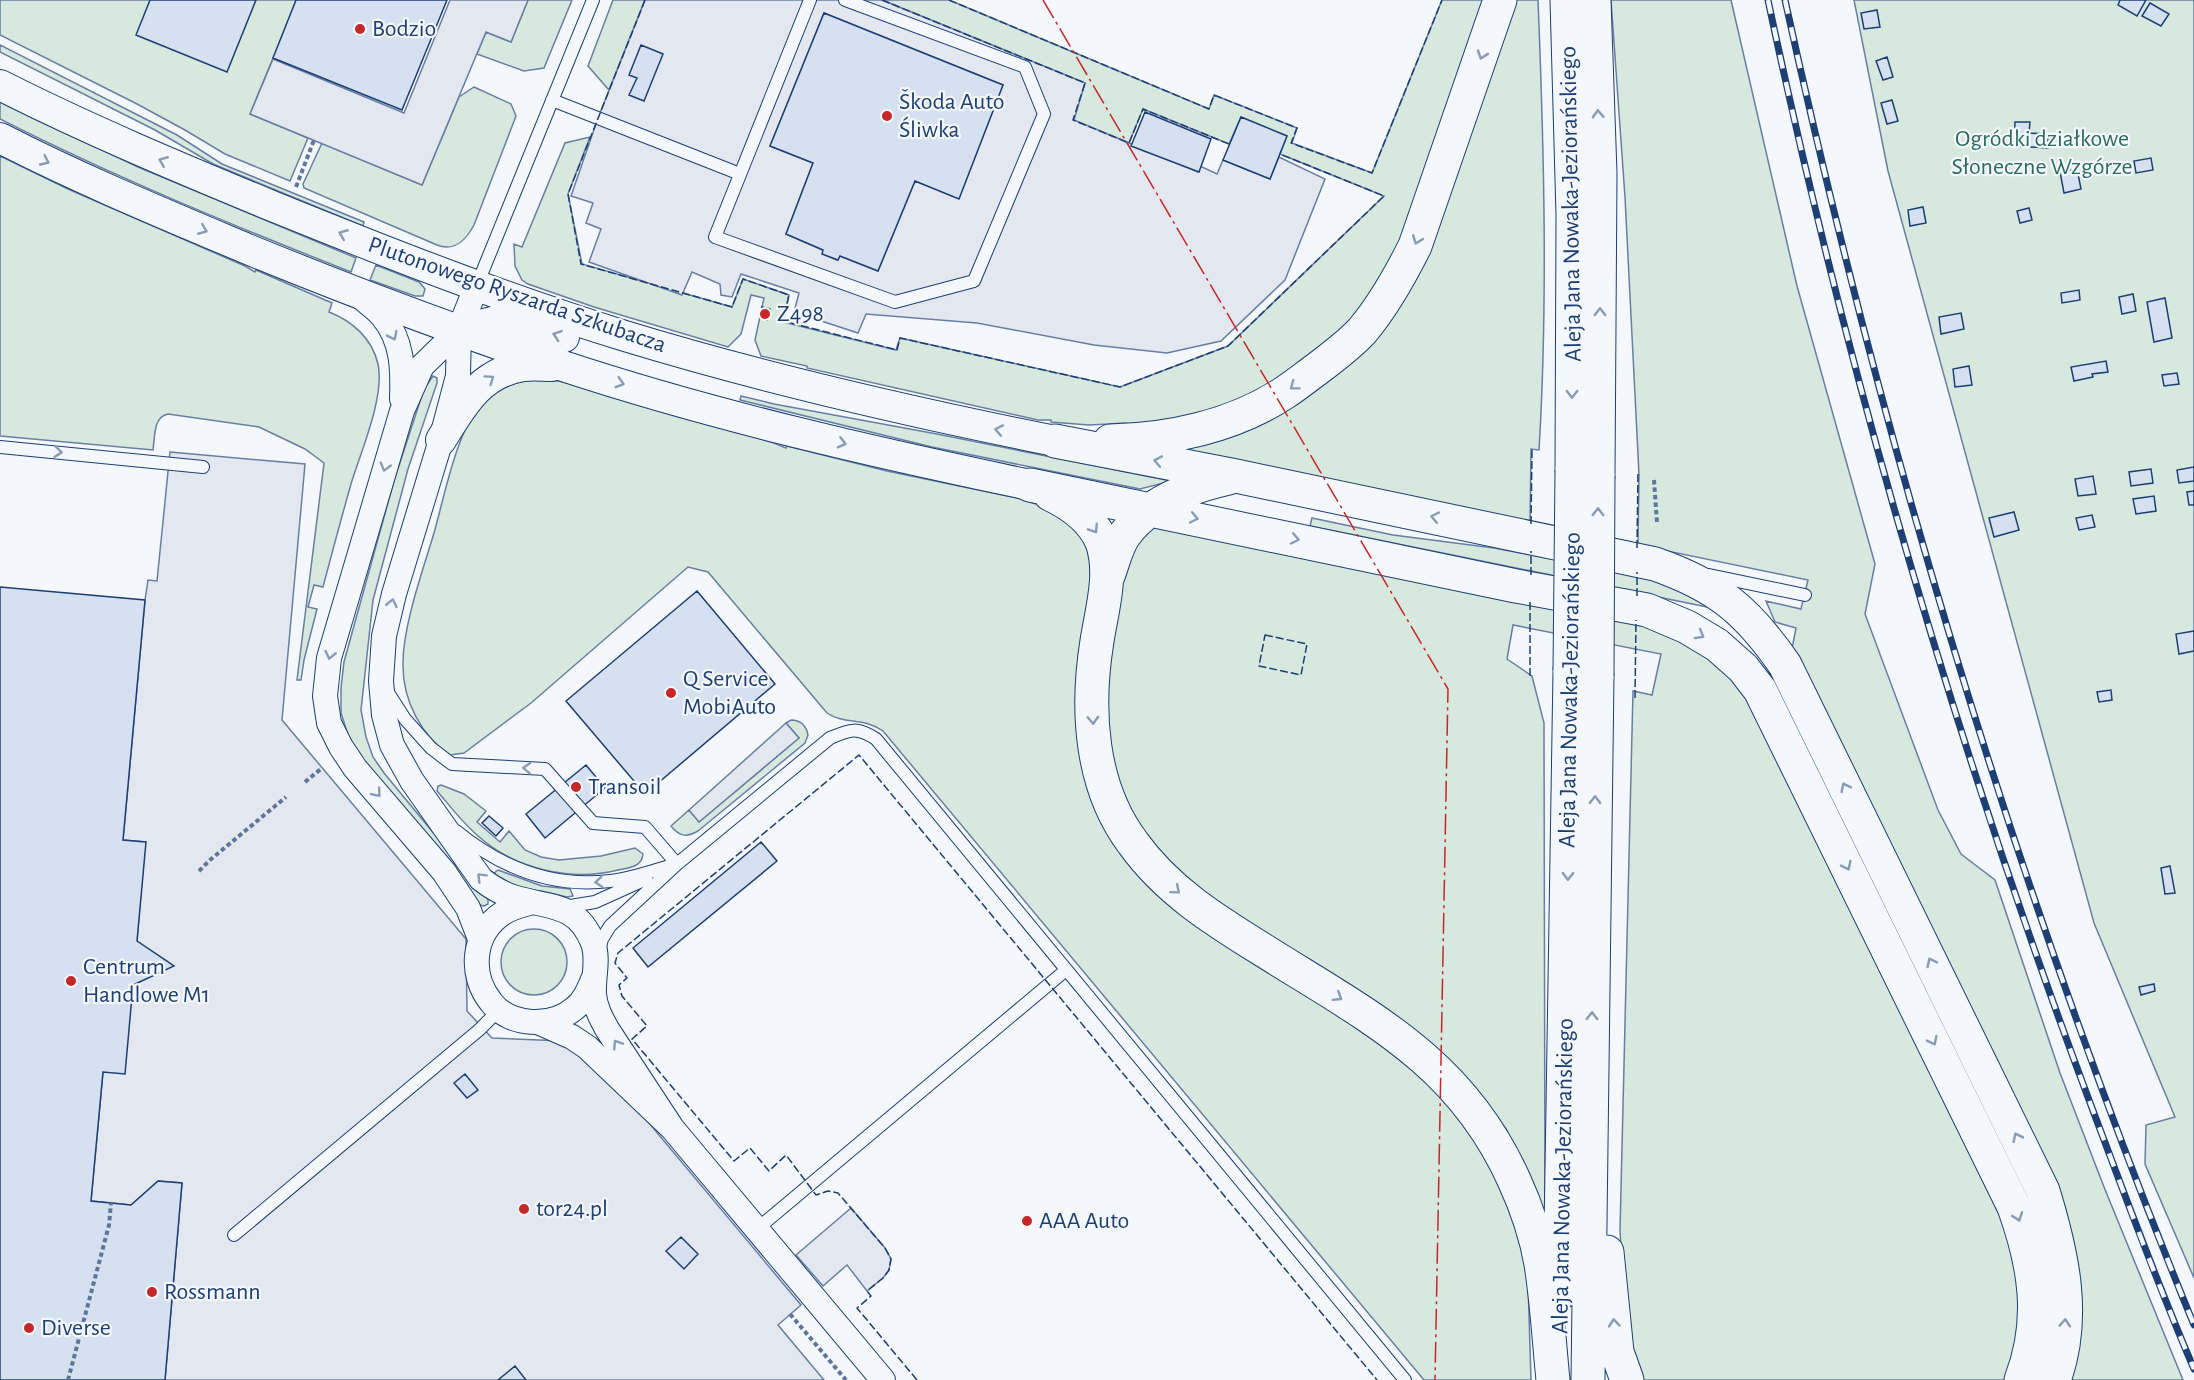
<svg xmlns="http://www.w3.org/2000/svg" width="2194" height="1380" font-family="'Alegreya Sans',sans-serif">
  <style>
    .green { fill: #d7e8df; stroke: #687fa3; stroke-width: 1.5 }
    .parking { fill: #e3e8f0; stroke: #687fa3; stroke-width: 1.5; fill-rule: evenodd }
    .building { fill: #d5e0f0; stroke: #1d3f73; stroke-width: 1.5 }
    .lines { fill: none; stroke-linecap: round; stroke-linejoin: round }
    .service-casing { stroke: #1d3f73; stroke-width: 14 }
    .minor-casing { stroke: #1d3f73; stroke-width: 26 }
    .tertiary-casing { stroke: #1d3f73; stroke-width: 32 }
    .primary-casing { stroke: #1d3f73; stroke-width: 35 }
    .path { stroke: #5e769c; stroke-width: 4; stroke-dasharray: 4.5 3; stroke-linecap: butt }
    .service { stroke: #f4f7fb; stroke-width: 12 }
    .minor { stroke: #f4f7fb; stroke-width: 24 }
    .tertiary { stroke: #f4f7fb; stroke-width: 30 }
    .primary { stroke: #f4f7fb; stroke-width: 33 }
    .rail-casing { stroke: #1d3f73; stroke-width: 7 }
    .rail { stroke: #f4f7fb; stroke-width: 4.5; stroke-dasharray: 14; stroke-linecap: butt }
    .primary-bridge-casing { stroke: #1d3f73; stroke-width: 35; stroke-linecap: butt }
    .primary-bridge { stroke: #f4f7fb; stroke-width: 33 }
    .fence { stroke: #1d3f73; stroke-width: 1.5; stroke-dasharray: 8 3; stroke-linecap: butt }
    .power { stroke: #c62828; stroke-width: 1.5; stroke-dasharray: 21 4.5 3 4.5; stroke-linecap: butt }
    .oneway { stroke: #889bb7 }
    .poi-dot { fill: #c62828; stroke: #f4f7fb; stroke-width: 2 }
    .labels { text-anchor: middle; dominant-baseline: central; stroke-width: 4.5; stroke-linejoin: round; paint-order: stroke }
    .poi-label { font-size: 24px; fill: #1d3f73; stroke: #f4f7fb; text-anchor: start }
    .park-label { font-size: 24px; fill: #2c6c60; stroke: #f4f7fb }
    .street-label { font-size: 24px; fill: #1d3f73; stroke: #f4f7fb }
  </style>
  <rect width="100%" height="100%" fill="#f4f7fb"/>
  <path class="green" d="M0 0H297L250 114 308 138 290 181 225 154 185 130 137 104 0 35Z
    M528 0H572L544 68 524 71 477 54 486 32 511 42Z
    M613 0H645L609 90 588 66Z
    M882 0H949L1209 109 1214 95 1297 128 1292 143 1372 173 1442 0H1488L1407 233 1365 305 1312 359 1221 411 1126 426V423L1089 425 1051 422V420H1038L807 368V366L761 356 755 340 764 298 751 295 741 334 728 347 594 307 528 284 522 280 515 266 514 244 522 247 565 143 590 137 568 194 582 264 732 307 743 279 789 295 783 322 896 350 900 338 1120 387 1228 346 1384 196 1280 154 1287 136 1241 117 1229 144 1143 109 1129 143 1073 120 1085 83Z
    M1513 0H1538C1544 150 1548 300 1539 450L1531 449 1530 522 1173 450 1343 365Z
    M1611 0H1731L1797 286 1875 564 1865 614 1938 810 1961 854 1995 880 2060 1073 2104 1187 2183 1380H2064L2075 1251 1791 654 1796 628 1775 622 1766 601 1801 609 1808 580 1638 545 1639 474 1625 197Z
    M1854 0H2194V1278L2145 1164 2146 1125 2175 1117 2094 923 1888 171Z
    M0 45 177 135 222 164 364 222 363 226 213 164 155 130 0 52Z
    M474 87 511 104 516 116 474 225C466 240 455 252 437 245L304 188 303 184 322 143 422 185 459 97Z
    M0 101 138 167 356 258 351 272C232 225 114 177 0 119Z
    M0 156 68 189 245 266 255 272 256 270 332 303 329 312C352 321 372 338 378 364 385 397 361 451 351 484 341 519 332 553 323 587L314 585 308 607 317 609 304 660 301 680H297L324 463 305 449 259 427 168 414C153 417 155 437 153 450L0 436Z
    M376 265 419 282 425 289 423 296H415L370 280Z
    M433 376 437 378V383L408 469 373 600 361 710 366 737 373 757 384 773 488 899V904L484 906 480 905 378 781 349 738 341 713V688L344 662 394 481 424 389Z
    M533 379H550L572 384 774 443 786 448 787 446 887 471 1022 499 1035 504 1036 503 1061 515 1091 549 1101 817 1365 1029 1448 1101 1488 1155 1517 1215 1528 1283 1531 1380H1424L883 731C863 717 845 725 827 713L708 572 688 567 531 703 464 753 450 755C422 737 403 701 403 666 402 628 423 570 434 533 444 498 457 430 481 404 496 388 512 383 533 379Z
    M741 396 774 404 937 434 1171 481 1140 489 932 447 740 400Z
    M1312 518 1393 535 1494 548 1667 581 1722 610 1310 526Z
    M1146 524 1634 622 1671 634 1716 658 1749 699 2018 1253 2023 1329 2007 1380H1642L1632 1350 1624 1295 1620 1231 1633 691 1652 695 1661 654 1513 625 1507 659 1532 676 1544 723 1545 1214 1506 1129 1466 1079 1207 902 1164 866 1134 820 1118 785 1105 739 1102 688 1124 571Z
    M791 720C800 720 806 725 808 735L805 743 698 831C686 838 679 836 671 826L689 810 699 822 799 738 786 723Z
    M441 785 464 794 486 811 477 822 500 842 509 831 525 850 541 857 559 860 601 856 635 848 643 854C642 867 629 868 618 870 570 882 514 869 477 835 462 822 450 806 437 791L438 786Z
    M498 870 542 886 570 889 573 896 567 897 541 891H526L495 876 494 873Z
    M501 962a33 33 0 1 1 66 0a33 33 0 1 1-66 0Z"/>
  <path class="parking" d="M450 0H528L511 42 486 32 422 185 250 114 273 59 404 113Z
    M645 0H882L1085 83 1074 120 1198 172 1200 166 1217 174 1223 160 1270 179 1279 157 1325 179 1285 280 1221 341 1167 353 1094 345 977 323 866 314 858 333 794 312 799 293 741 274 732 297 721 295 720 284 692 272 682 295 589 262 601 229 586 223 593 203 571 196 598 118ZM824 13 1003 85 959 198 915 181 878 271 840 256 837 260 823 254V250L786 234 813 163 770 146Z
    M170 452 305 464 282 720 466 939 467 1011 492 1038 564 1041 644 1117 801 1305 778 1325 824 1380H165L182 1183 158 1181 131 1205 91 1201 103 1072 133 985 173 966 137 941 145 842 123 840 145 600 148 580 157 581Z
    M786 723 799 738 699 822 689 810Z
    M851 1208 885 1248 891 1259 889 1270 883 1278 867 1291 847 1265 823 1286 796 1255Z"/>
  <path class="building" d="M150 0H256L227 72 136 35Z
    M296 0H447L402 110 273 58Z
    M2120 0H2146L2137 16 2118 5Z
    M2150 3 2169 14 2161 26 2142 16Z
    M1877 10 1880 27 1864 29 1861 13Z
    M824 13 1003 85 959 199 915 181 878 271 840 256 838 260 822 254 823 250 786 234 813 163 770 146Z
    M641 45 663 54 644 101 629 95 637 78 629 75Z
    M1887 57 1893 77 1883 80 1876 61Z
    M1892 100 1898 121 1887 124 1881 103Z
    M1145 112 1211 139 1199 172 1131 146Z
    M1241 117 1287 136 1270 179 1223 160Z
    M2015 122H2030L2029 133 2048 134V148L2014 146Z
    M2151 158 2153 170 2136 173 2134 161Z
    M2077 169 2081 189 2064 193 2060 172Z
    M1923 207 1926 223 1910 226 1908 210Z
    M2029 208 2032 220 2020 223 2017 211Z
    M2079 290 2080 300 2062 303 2061 293Z
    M2133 294 2136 311 2122 314 2119 297Z
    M2165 298 2172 338 2154 342 2147 302Z
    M762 307 770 309 767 320 760 318Z
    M1961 313 1964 329 1941 334 1939 317Z
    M2106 361 2108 372 2092 374 2093 377 2074 381 2071 367Z
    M1969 366 1972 385 1955 387 1953 369Z
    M2177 373 2179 384 2164 386 2162 375Z
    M2194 467V481L2179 483 2177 470Z
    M2151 469 2153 483 2131 486 2129 472Z
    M2093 476 2096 494 2078 496 2075 479Z
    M2194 491V505H2189L2187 492Z
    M2154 496 2156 511 2136 514 2133 499Z
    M2014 512 2019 530 1994 537 1989 518Z
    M2092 515 2095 527 2079 530 2076 518Z
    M0 587 145 600 123 840 146 842 137 941 174 966 133 985 125 1074 103 1072 91 1201 131 1205 158 1181 182 1183 165 1380H0Z
    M697 591 775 684 645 794 566 701Z
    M2194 631V651L2179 654 2176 634Z
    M2111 690 2112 700 2099 702 2097 692Z
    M586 765 605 788 545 838 526 814Z
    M489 816 503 828 496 836 482 823Z
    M761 842 777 861 648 967 633 948Z
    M2170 866 2175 893 2165 894 2161 868Z
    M2154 984 2155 991 2141 995 2139 987Z
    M465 1074 478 1090 467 1098 454 1083Z
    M681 1237 698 1254 684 1269 666 1251Z
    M515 1366 526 1380H498Z"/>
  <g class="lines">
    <defs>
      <path id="service" d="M810 0 715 237 895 302 974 281 1044 114 1025 67 845 0
        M552 100 740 174
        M477 285 593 0
        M0 447 203 467
        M1709 575 1805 595
        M387 691 405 719 431 748 452 764 545 769 593 823 645 827 677 864
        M456 831C500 867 552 888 610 881 631 879 652 871 673 865
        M564 907 595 902 646 879
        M599 951 602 939 610 926 677 864 830 738C851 729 857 727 876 739L1405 1380
        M757 1229 1066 970
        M234 1235 479 1030 499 1010"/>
      <path id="minor" d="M477 285 459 330 458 376 441 440 394 594 384 636 381 681 384 715 392 745 412 781 481 879C491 887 501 893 513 897 548 908 577 902 593 943 599 959 593 977 594 994 595 1007 601 1018 607 1029L672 1128
        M362 298C369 304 378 310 383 317 403 341 403 370 402 399
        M459 330 422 366 402 411 329 658 325 696 329 723 341 747 355 768 444 872 468 908 480 939
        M533 902C522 905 512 907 503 913 472 933 469 975 491 1002 510 1027 552 1028 575 1008 585 1000 589 989 594 977
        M538 1022 572 1037 587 1047 672 1128 883 1380"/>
      <path id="tertiary" d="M0 85C89 130 180 168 272 206 388 253 505 299 625 336 766 379 910 412 1055 441
        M0 138C80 179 162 213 245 248 350 291 455 331 563 366 715 416 873 452 1030 485
        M459 330 496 321 532 326 564 337
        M441 440C462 406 480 372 524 366 533 365 543 366 552 366"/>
      <path id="primary" d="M1567 0 1573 215 1572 470
        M1594 0 1600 173 1598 476
        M1055 441 1236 476 1655 564C1718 586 1748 611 1785 665L2043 1191C2062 1253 2077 1317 2054 1380
        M1110 441C1169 440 1234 426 1284 393 1295 386 1306 377 1317 369 1333 357 1349 345 1362 331 1384 305 1400 276 1415 246L1500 0
        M1030 485 1516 586 1647 610 1687 627 1717 645 1743 668 1760 690 2014 1207C2035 1266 2044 1320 2021 1380
        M1050 494C1071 504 1093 520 1102 542 1113 574 1102 609 1097 641 1086 709 1090 786 1133 843 1171 896 1225 926 1279 960 1379 1022 1463 1067 1514 1180 1526 1206 1536 1235 1541 1264 1547 1302 1549 1341 1553 1380
        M1108 576C1113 563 1117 544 1126 533 1150 501 1193 486 1229 478
        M1607 1252 1617 1352 1627 1380
        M1560 1293 1570 670
        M1588 1380 1597 676"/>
    </defs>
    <use href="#service" class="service-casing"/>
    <use href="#minor" class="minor-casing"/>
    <use href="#tertiary" class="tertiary-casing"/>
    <use href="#primary" class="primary-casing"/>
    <path class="path" d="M296 187 314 140
      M1654 480 1657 522
      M305 782 322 768
      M199 871 210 860 286 797
      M790 1314 846 1380
      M68 1380 109 1225 111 1203"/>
    <use href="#service" class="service"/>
    <use href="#minor" class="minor"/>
    <use href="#tertiary" class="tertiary"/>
    <use href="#primary" class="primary"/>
    <defs>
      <path id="rail" d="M1768 0C1847 374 1955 742 2089 1100 2123 1190 2156 1281 2194 1369
        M1785 0C1884 452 2018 896 2194 1325"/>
    </defs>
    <use href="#rail" class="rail-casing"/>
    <use href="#rail" class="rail"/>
    <defs>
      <path id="primary-bridge" d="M1570 670 1572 470
        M1597 676 1598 476"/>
    </defs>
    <use href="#primary-bridge" class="primary-bridge-casing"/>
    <use href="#primary-bridge" class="primary-bridge"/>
    <path class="fence" d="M645 0 568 194 581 264 732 307 743 279 789 295 783 321 897 350 900 338 1120 387 1228 346 1384 196 1280 154 1281 151
      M882 0 1085 83 1073 120 1129 143 1143 109 1229 144 1230 142
      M949 0 1209 109 1214 95 1297 128 1291 143 1372 173 1442 0
      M1531 524 1532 449
      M1637 548 1638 471
      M1531 575V551
      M1637 596V572
      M1265 635 1307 644 1301 675 1259 666Z
      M1530 676V602
      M1635 698 1636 620
      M917 1380 857 1308 871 1296 867 1291 883 1278 889 1270 891 1259 885 1248 838 1193 828 1191 816 1195 786 1155 769 1171 750 1148 734 1161 632 1039 647 1026 622 996 619 985 627 978 615 963 618 953 859 755 1377 1380"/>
    <path class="power" d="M1043 0 1448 689 1435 1380"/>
  </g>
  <defs><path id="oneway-chevron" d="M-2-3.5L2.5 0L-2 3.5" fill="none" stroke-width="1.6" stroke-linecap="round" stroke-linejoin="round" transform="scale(1.5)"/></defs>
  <g class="oneway">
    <use href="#oneway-chevron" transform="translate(1482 55) rotate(109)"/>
    <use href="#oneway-chevron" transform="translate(1598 114) rotate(-92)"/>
    <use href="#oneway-chevron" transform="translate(45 161) rotate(25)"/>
    <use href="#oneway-chevron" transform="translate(163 161) rotate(-158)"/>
    <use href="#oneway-chevron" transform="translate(203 230) rotate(22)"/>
    <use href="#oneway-chevron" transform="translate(343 234) rotate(-158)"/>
    <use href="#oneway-chevron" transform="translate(1417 240) rotate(111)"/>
    <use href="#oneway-chevron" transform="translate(1600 312) rotate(-90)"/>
    <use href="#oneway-chevron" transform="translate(557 335) rotate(-161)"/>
    <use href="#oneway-chevron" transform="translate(393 336) rotate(64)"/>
    <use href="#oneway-chevron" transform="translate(490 379) rotate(-35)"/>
    <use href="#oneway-chevron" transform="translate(620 383) rotate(16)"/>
    <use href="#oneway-chevron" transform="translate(1294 386) rotate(143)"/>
    <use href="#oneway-chevron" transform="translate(1572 394) rotate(91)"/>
    <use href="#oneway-chevron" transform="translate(999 430) rotate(-169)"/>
    <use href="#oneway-chevron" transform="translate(842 443) rotate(14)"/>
    <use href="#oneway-chevron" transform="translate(58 452) rotate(6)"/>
    <use href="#oneway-chevron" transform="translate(1158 461) rotate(-169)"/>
    <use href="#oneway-chevron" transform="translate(385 467) rotate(106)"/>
    <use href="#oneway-chevron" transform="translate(1598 512) rotate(-90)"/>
    <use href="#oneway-chevron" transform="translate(1435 517) rotate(-168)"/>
    <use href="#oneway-chevron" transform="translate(1194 518) rotate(12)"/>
    <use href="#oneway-chevron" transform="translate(1094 529) rotate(57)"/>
    <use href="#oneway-chevron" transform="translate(1295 539) rotate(12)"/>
    <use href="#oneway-chevron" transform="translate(392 603) rotate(-77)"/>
    <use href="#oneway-chevron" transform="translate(1700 635) rotate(31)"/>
    <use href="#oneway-chevron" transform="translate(330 655) rotate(103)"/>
    <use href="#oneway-chevron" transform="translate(1093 720) rotate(88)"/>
    <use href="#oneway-chevron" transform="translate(527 768) rotate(-177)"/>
    <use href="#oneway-chevron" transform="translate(1845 787) rotate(-116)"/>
    <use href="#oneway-chevron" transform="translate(377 793) rotate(50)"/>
    <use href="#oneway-chevron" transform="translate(1595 800) rotate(-89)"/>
    <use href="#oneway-chevron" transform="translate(1847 866) rotate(64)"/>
    <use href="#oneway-chevron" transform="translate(1568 876) rotate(91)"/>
    <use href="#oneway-chevron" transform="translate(481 877) rotate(-135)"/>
    <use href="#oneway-chevron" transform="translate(599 882) rotate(175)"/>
    <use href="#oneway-chevron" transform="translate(1176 890) rotate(40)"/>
    <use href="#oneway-chevron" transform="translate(1931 962) rotate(-116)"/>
    <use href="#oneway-chevron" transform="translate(1338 997) rotate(32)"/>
    <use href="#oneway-chevron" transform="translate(1592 1016) rotate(-89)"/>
    <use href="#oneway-chevron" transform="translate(1933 1041) rotate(64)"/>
    <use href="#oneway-chevron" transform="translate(617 1044) rotate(-123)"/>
    <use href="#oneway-chevron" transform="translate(2017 1137) rotate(-116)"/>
    <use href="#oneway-chevron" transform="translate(2018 1217) rotate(71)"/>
    <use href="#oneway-chevron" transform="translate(1614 1323) rotate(-95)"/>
    <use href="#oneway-chevron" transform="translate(2065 1323) rotate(-86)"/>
  </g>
  <g class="poi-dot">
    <circle cx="360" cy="29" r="6"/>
    <circle cx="887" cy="116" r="6"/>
    <circle cx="765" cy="314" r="6"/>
    <circle cx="671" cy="693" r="6"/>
    <circle cx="576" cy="787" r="6"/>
    <circle cx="71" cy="981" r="6"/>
    <circle cx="524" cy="1209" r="6"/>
    <circle cx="1027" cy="1221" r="6"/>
    <circle cx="152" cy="1292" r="6"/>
    <circle cx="29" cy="1328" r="6"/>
  </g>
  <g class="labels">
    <g class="poi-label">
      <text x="372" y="29">Bodzio</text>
      <text x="899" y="102">Škoda Auto<tspan x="899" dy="28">Śliwka</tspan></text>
      <text x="777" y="314">Z498</text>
      <text x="683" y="679">Q Service<tspan x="683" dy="28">MobiAuto</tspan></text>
      <text x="588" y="787">Transoil</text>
      <text x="83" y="967">Centrum<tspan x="83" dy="28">Handlowe M1</tspan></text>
      <text x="536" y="1209">tor24.pl</text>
      <text x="1039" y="1221">AAA Auto</text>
      <text x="164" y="1292">Rossmann</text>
      <text x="41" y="1328">Diverse</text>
    </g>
    <g class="park-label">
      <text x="2042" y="139">Ogródki działkowe<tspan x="2042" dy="28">Słoneczne Wzgórze</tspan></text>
    </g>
    <g class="street-label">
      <text transform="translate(1571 204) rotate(-91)">Aleja Jana Nowaka-Jeziorańskiego</text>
      <text transform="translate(517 295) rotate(19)">Plutonowego Ryszarda Szkubacza</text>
      <text transform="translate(1570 690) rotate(-89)">Aleja Jana Nowaka-Jeziorańskiego</text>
      <text transform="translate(1563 1176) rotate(-89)">Aleja Jana Nowaka-Jeziorańskiego</text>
    </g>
  </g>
</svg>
